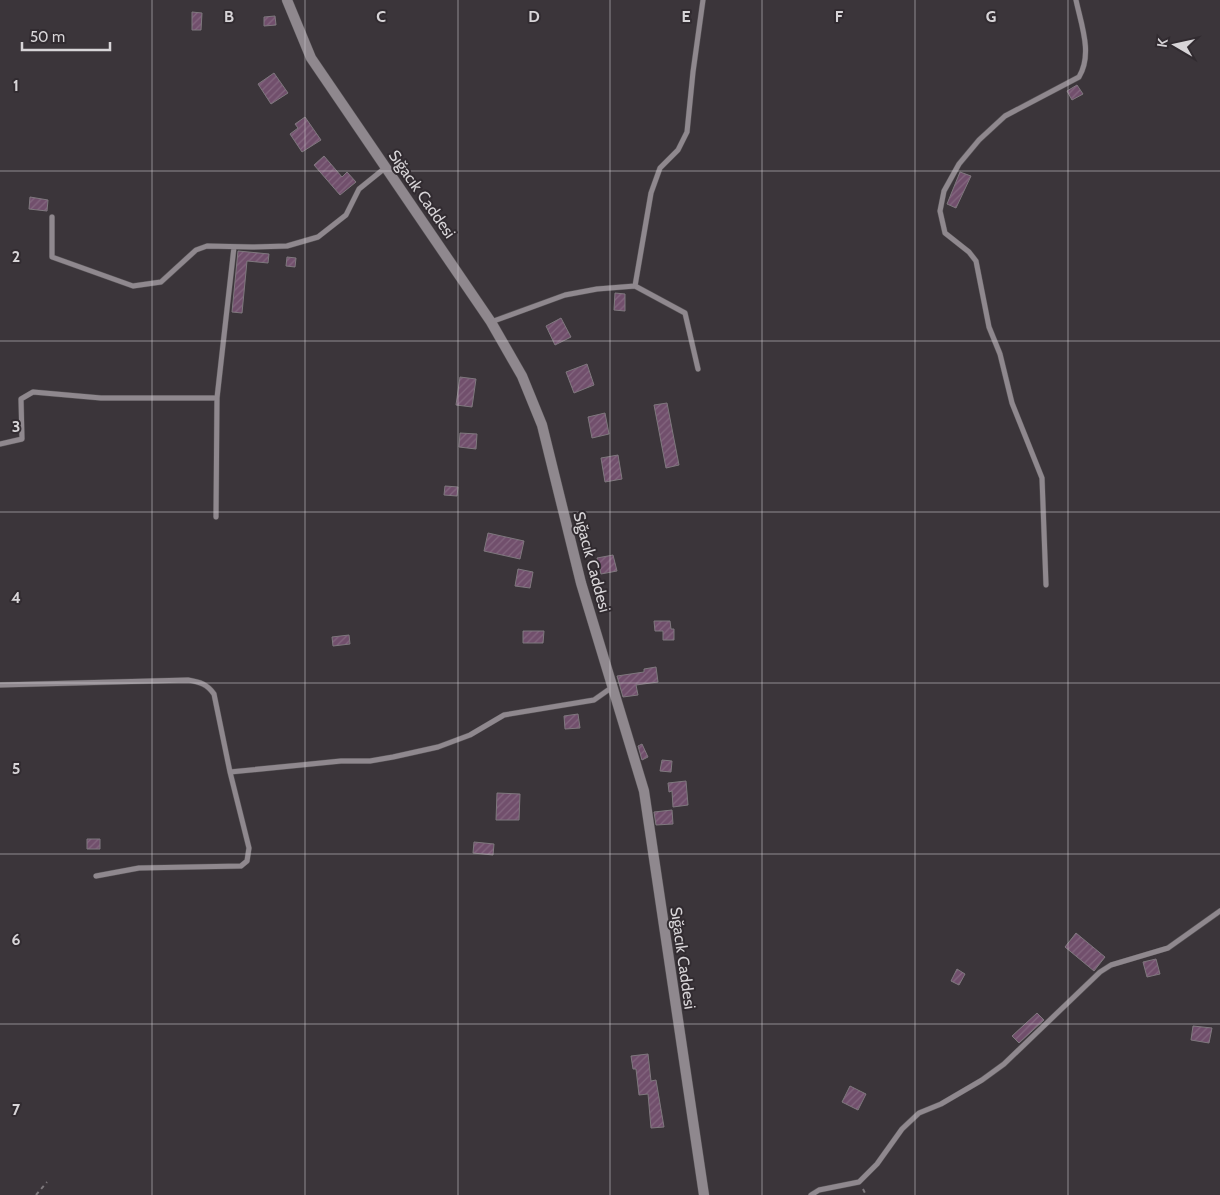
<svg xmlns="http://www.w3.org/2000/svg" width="1220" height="1195" font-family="Cabin,sans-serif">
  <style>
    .building { fill: url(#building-hatch); stroke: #7f787e }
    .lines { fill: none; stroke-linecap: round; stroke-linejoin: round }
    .street-casing { stroke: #555154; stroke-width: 6 }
    .secondary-casing { stroke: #555154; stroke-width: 11 }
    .path { stroke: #7c777b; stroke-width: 2; stroke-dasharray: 4 4; stroke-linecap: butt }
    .street { stroke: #8f888e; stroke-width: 5 }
    .secondary { stroke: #8f888e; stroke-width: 10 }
    .grid { fill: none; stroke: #d8d5d8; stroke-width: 1; stroke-opacity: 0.55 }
    .labels { text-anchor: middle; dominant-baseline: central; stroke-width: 4; stroke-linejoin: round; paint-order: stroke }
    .street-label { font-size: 16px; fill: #d8d5d8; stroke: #312b30 }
    .grid-label { font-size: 16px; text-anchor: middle; font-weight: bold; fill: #d8d5d8; stroke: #312b30; stroke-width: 4; stroke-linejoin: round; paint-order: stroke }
  </style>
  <defs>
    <pattern id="building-hatch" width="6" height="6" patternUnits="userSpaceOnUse" patternTransform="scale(1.25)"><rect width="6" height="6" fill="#714f6c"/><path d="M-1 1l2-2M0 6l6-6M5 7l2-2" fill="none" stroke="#846780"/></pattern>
  </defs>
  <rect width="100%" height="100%" fill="#3b353a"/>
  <path class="building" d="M192 12 202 13 201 30H192Z
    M275 16 276 25 264 26V17Z
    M274 73 288 93 271 104 258 84Z
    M1077 85 1083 94 1072 100 1067 91Z
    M305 117 321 140 302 152 290 134 298 128 295 124Z
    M324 156 342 177 347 172 356 182 340 195 314 165Z
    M960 172 971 176 956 208 947 204Z
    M30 197 48 200 47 211 29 209Z
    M238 251 269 254 268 263 247 261 242 313 232 312Z
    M287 257 296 258 295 267 286 266Z
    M615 293 625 294V311L614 310Z
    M561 318 571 337 555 345 546 326Z
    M587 364 594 385 574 393 566 372Z
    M460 377 476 379 472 407 456 405Z
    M667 403 679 465 666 468 654 405Z
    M605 413 609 434 592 438 588 417Z
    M460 433 477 434 476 449 459 447Z
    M618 455 622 479 605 482 601 458Z
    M445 486 458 487 457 496 444 495Z
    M488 533 524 541 520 559 484 551Z
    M613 555 617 571 601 574 597 558Z
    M518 569 533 572 530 588 515 586Z
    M654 621H670L671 629H674V640H663V631H655Z
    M523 631H544L543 643H523Z
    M349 635 350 644 333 646 332 637Z
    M656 667 658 682 636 685 638 695 623 697 617 676 644 672V669Z
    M578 714 580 728 565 729 564 716Z
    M642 744 648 757 642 760 638 746Z
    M662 760 672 761 671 772 660 771Z
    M686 781 688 805 673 807 672 791 669 792 668 783Z
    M497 793 520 794 519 820H496Z
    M672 810 673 824 656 825 654 812Z
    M87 839H100V849H87Z
    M474 842 494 844 493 855 473 853Z
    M1076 933 1105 957 1094 971 1065 947Z
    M1156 959 1160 974 1147 977 1143 962Z
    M957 969 965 974 959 985 951 981Z
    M1037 1013 1044 1020 1019 1043 1012 1036Z
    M1193 1026 1212 1028 1209 1043 1191 1040Z
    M648 1054 651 1081 656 1080 664 1127 651 1128 648 1094 639 1095 636 1069H633L631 1056Z
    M850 1086 866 1094 858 1110 842 1102Z"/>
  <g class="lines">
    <defs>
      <path id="street" d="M52 217V257L133 286 161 282 196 250 207 246 252 247 287 246 318 237 346 215 359 189 385 168
        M635 286 651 193 660 168 678 150 687 132 693 72 703 0
        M491 322 565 295 597 289 635 286 685 313 698 369
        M0 444 22 439 21 399 33 392 101 398H217L234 247
        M216 517 217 398
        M1046 585 1042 478 1012 403 1000 354 989 327 976 261 969 252 945 233 940 211 944 191 959 164 979 140 1005 116 1079 77C1093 54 1081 24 1076 0
        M0 685 188 680C200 682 207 684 214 694L230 772 341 761H370L393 757 438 747 470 735 504 715 594 700 611 688
        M96 876 139 868 241 866 247 861 249 848 230 772
        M811 1195 819 1190 859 1182 877 1164 902 1129 919 1113 941 1104 982 1080 1004 1064 1100 972 1111 965 1168 948 1220 911"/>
      <path id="secondary" d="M287 0 311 58 491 322 522 376 542 425 581 583 644 791 704 1195"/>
    </defs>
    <use href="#street" class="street-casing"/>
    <use href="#secondary" class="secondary-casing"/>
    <path class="path" d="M863 1189 866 1195
      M36 1195 47 1182"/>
    <use href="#street" class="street"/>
    <use href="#secondary" class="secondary"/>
  </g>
  <path class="grid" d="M152 0V1195M305 0V1195M458 0V1195M610 0V1195M762 0V1195M915 0V1195M1068 0V1195M0 171H1220M0 341H1220M0 512H1220M0 683H1220M0 854H1220M0 1024H1220"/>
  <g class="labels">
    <g class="street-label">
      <text transform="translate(422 194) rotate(55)">Sığacık Caddesi</text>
      <text transform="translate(592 562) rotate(75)">Sığacık Caddesi</text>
      <text transform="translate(683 958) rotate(82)">Sığacık Caddesi</text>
    </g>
  </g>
  <g class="grid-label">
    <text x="229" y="22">B</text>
    <text x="381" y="22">C</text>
    <text x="534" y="22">D</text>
    <text x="686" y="22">E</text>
    <text x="839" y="22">F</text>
    <text x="991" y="22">G</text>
    <text x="16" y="91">1</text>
    <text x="16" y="262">2</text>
    <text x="16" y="432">3</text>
    <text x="16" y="603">4</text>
    <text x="16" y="774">5</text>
    <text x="16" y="945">6</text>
    <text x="16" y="1115">7</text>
  </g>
  <g transform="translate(1175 45) rotate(279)" stroke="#312b30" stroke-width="4" paint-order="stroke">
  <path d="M0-4L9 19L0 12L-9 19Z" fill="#d8d5d8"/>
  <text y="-8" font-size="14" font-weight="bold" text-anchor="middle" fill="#d8d5d8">K</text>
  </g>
  <path d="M22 42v8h88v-8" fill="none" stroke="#d8d5d8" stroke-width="2.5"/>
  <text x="30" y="42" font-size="15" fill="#d8d5d8" stroke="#312b30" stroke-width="4" paint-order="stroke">50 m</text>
</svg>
